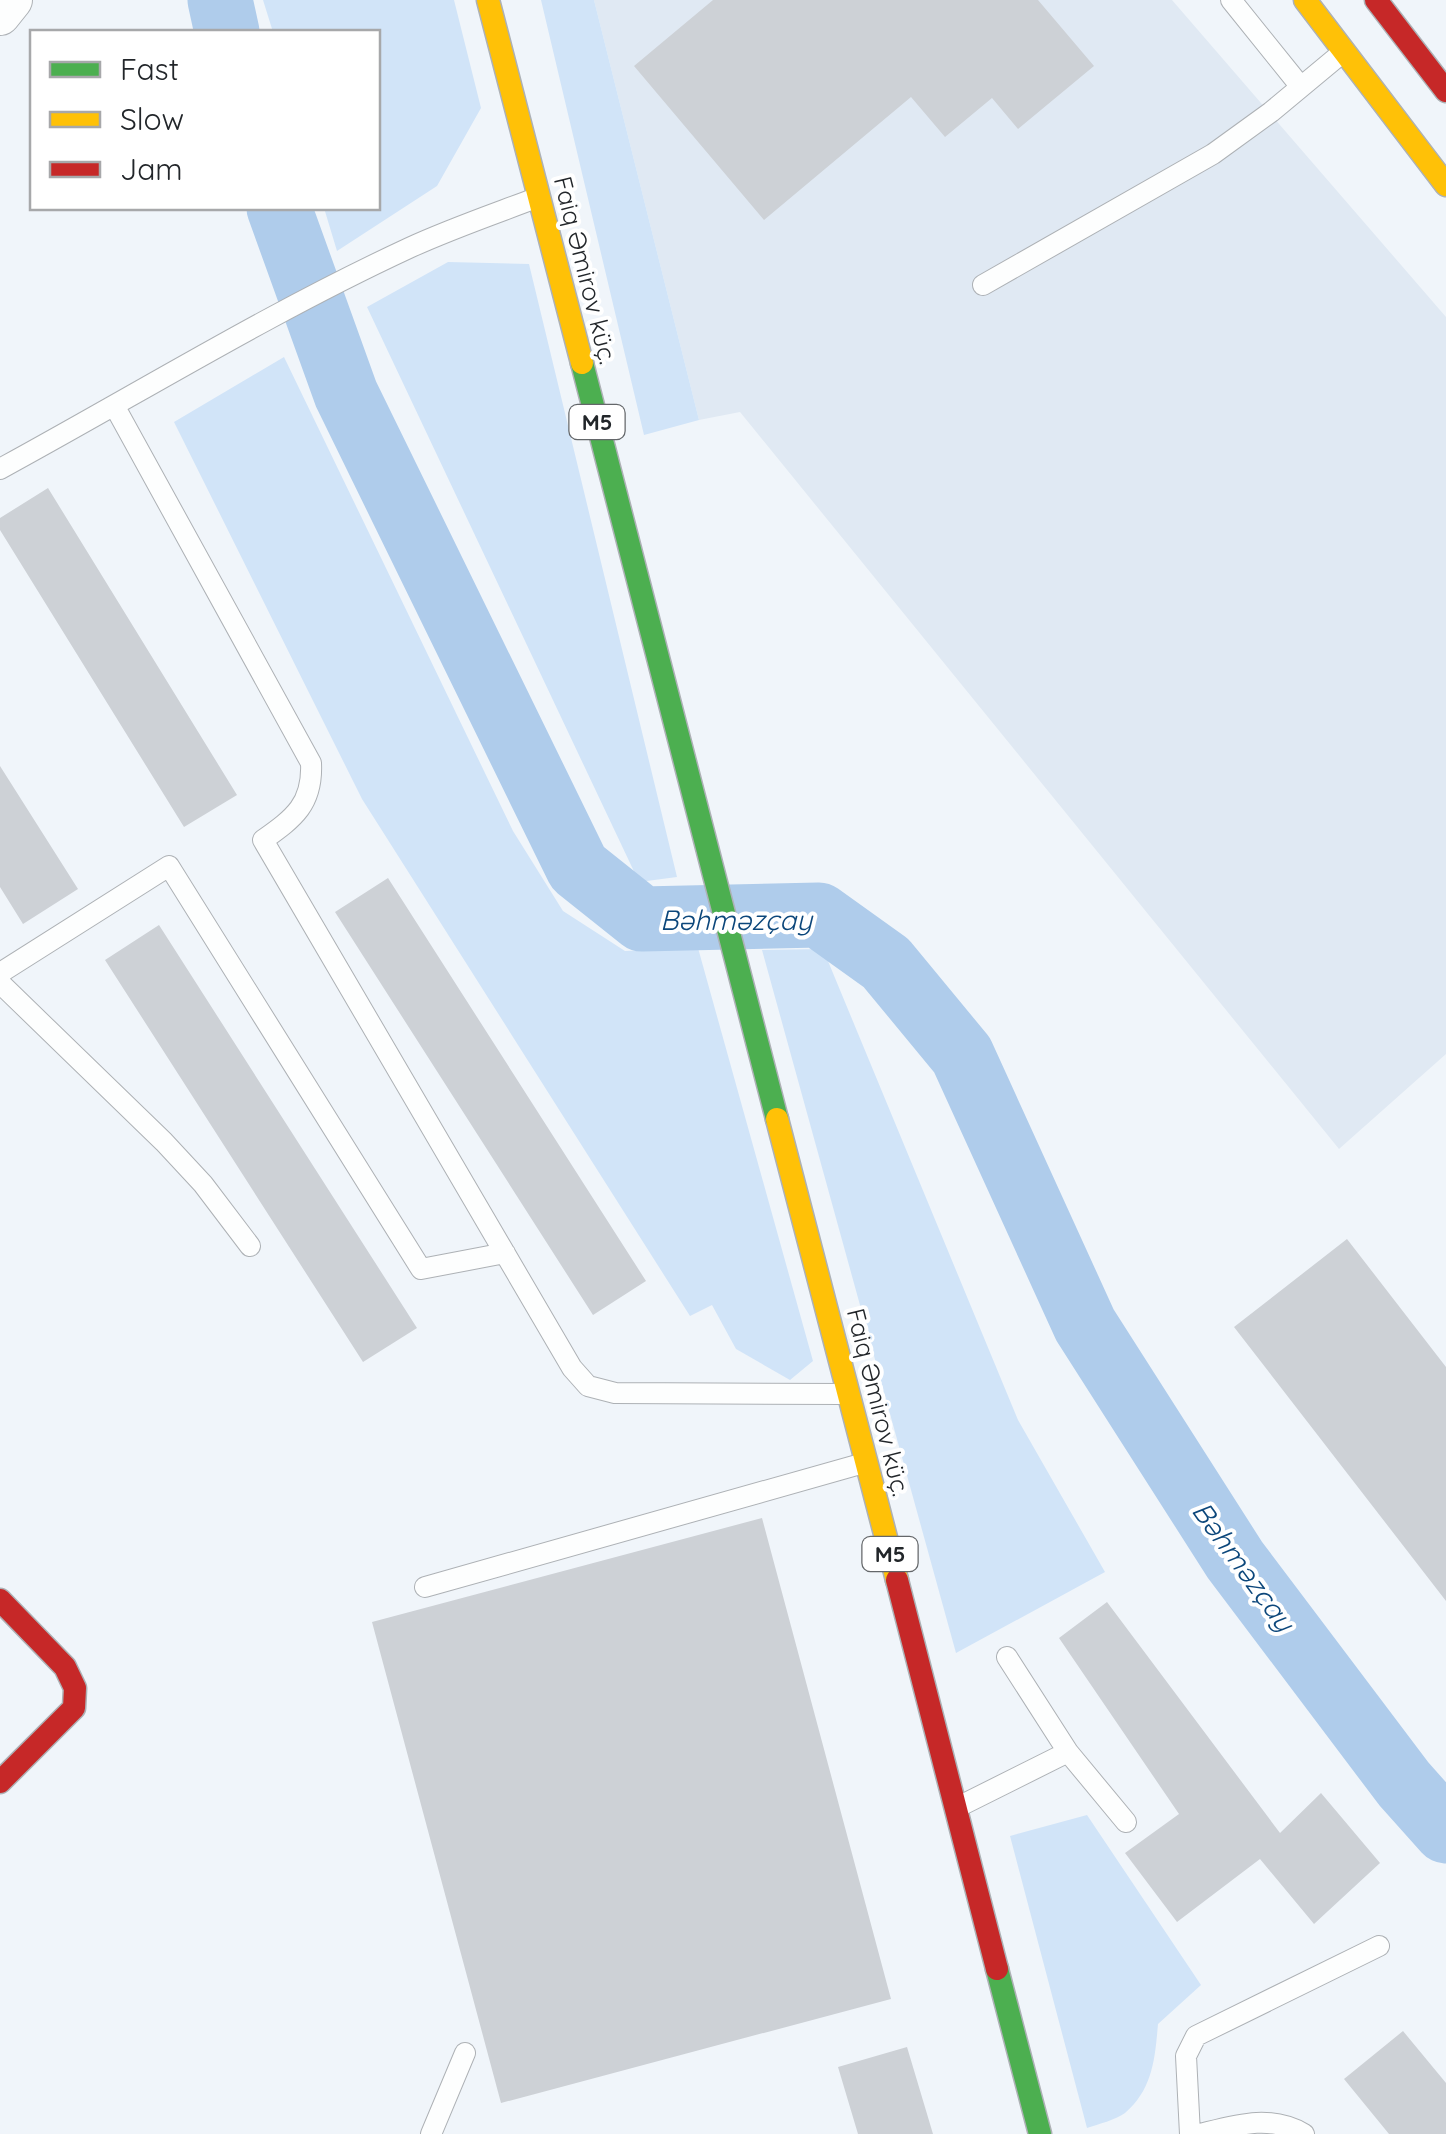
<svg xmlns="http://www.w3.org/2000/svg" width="1446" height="2134" font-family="Quicksand,sans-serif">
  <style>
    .built { fill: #e0e9f3 }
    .green { fill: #d1e4f8 }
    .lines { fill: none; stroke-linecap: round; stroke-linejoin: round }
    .river { stroke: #afcceb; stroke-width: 65 }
    .building { fill: #cdd1d6 }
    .lane-casing { stroke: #adb1b5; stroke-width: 22 }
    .street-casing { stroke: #adb1b5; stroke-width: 42 }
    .fast-casing { stroke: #adb1b5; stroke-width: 25 }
    .slow-casing { stroke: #adb1b5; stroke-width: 25 }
    .jam-casing { stroke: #adb1b5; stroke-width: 25 }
    .lane { stroke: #fdfefe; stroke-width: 20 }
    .street { stroke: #fdfefe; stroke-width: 40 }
    .fast { stroke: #4caf50; stroke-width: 22 }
    .slow { stroke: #ffc107; stroke-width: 22 }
    .jam { stroke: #c62828; stroke-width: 22 }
    .labels { text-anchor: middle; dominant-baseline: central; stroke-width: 8; stroke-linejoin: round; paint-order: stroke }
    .shield { fill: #fff; stroke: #64676a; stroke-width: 2.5 }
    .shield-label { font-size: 22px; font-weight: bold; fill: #22262a }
    .street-label { font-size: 25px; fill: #22262a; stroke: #fff }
    .water-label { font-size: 28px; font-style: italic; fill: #0c477b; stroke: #fff }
  </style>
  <rect width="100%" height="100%" fill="#f0f5fa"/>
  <path class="built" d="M594 0H1172L1446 317V1054L1339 1149 740 412 699 420Z"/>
  <path class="green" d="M263 0H454L481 108 437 186 337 251 324 208H378V32H273Z
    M541 0H594L699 420 644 435Z
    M448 262 529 264 677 877 639 882 367 307Z
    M284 357 513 831 563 911 625 951 698 948 813 1361 790 1380 736 1349 712 1305 690 1316 362 799 174 422Z
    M823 949 1018 1420 1105 1572 956 1653 762 950Z
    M1087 1815 1201 1985 1158 2024C1155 2058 1153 2089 1125 2113 1115 2120 1099 2124 1087 2128L1010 1836Z"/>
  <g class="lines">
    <path class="river" d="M220 0 227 32
      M279 208 346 394 578 868 642 919 819 915 886 963 962 1055 1085 1325 1235 1560 1404 1784 1446 1831"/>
  </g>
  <path class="building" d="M713 0H1038L1094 66 1018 129 992 98 945 137 911 97 764 220 634 66Z
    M48 488 237 795 184 827 0 530V518Z
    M0 766 78 889 23 924 0 887Z
    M388 878 646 1281 593 1315 335 912Z
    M159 925 417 1328 363 1362 105 960Z
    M1347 1239 1446 1367V1601L1234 1327Z
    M762 1518 891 1999 501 2103 372 1622Z
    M1107 1602 1280 1833 1321 1793 1380 1863 1314 1924 1260 1859 1177 1922 1125 1853 1179 1814 1059 1638Z
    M1403 2031 1446 2083V2134H1389L1344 2079Z
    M907 2047 933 2134H858L838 2067Z"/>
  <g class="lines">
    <defs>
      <path id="lane" d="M1231 0 1301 87
        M983 285 1213 154 1271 112 1342 53
        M115 407 311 763C313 804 294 818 263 840L572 1368 588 1386 615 1393 845 1394
        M0 469C136 395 269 313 409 248 450 229 494 214 536 198
        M0 973 169 866 421 1269 505 1253
        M0 983 164 1142 203 1184 250 1246
        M425 1587 864 1463
        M1007 1657 1068 1752 1126 1822
        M958 1807 1068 1752
        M431 2134 465 2053
        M1190 2134 1186 2056 1196 2036 1379 1946
        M1200 2134C1236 2125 1270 2114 1304 2134"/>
      <path id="street" d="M0 15 12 0"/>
      <path id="fast" d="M582 363 777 1119
        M997 1969 1040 2134"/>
      <path id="slow" d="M488 0 582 363
        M1305 0 1446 185
        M777 1119 897 1580"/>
      <path id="jam" d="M1376 0 1446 91
        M897 1580 997 1969
        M0 1600 65 1667 75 1688 74 1708 0 1782"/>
    </defs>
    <use href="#lane" class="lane-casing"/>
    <use href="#street" class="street-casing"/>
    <use href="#fast" class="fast-casing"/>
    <use href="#slow" class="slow-casing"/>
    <use href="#jam" class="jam-casing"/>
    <use href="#lane" class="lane"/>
    <use href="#street" class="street"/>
    <use href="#fast" class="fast"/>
    <use href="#slow" class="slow"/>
    <use href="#jam" class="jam"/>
  </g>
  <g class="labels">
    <g class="shield">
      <rect x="569.5" y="405" width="55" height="34" rx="8"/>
      <rect x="862.5" y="1537" width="55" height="34" rx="8"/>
    </g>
    <g class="shield-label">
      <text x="597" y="422">M5</text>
      <text x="890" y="1554">M5</text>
    </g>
    <g class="street-label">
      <text transform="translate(586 270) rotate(76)">Faiq Əmirov küç.</text>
      <text transform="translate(879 1402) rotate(76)">Faiq Əmirov küç.</text>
    </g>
    <g class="water-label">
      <text x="736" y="919">Bəhməzçay</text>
      <text transform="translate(1244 1566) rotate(54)">Bəhməzçay</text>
    </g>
  </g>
  <rect x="30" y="30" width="350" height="180" fill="#ffffff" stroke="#a7a8aa" stroke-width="2.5"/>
  <rect x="50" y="62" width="50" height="15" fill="#4caf50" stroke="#a7a8aa" stroke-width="2.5"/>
  <text x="120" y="80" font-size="30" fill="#22262a">Fast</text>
  <rect x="50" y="112" width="50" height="15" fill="#ffc107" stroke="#a7a8aa" stroke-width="2.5"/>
  <text x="120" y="130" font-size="30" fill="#22262a">Slow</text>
  <rect x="50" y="162" width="50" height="15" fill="#c62828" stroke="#a7a8aa" stroke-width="2.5"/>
  <text x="120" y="180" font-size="30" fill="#22262a">Jam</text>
</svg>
